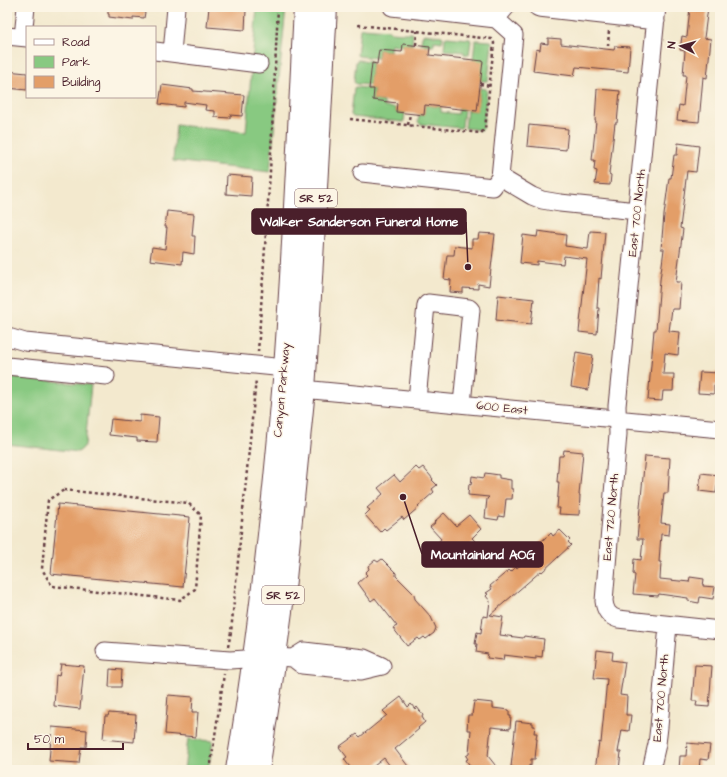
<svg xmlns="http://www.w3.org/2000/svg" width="727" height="777" font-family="'Architects Daughter',sans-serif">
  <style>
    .green { fill: #88c981; stroke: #697456 }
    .building { fill: #e39e68 }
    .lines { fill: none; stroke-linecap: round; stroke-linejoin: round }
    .minor-casing { stroke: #633d43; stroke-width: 19 }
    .highway-casing { stroke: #633d43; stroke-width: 24 }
    .path { stroke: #633d43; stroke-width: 2.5; stroke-dasharray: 3 3; stroke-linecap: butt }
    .minor { stroke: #fff; stroke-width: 17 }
    .highway { stroke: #fff; stroke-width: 22 }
    .labels { text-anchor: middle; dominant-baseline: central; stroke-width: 3; stroke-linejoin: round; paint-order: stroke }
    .shield { fill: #fcf5e5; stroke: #7f5f63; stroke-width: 1 }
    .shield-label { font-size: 11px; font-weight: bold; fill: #4a1f2b }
    .street-label { font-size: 12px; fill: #4a1f2b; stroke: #fcf5e5 }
    .leader { fill: none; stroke: #4a1f2b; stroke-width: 1.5 }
    .callout-dot { fill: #4a1f2b; stroke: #fcf5e5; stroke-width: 1.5 }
    .callout { fill: #4a1f2b; stroke: #4a1f2b; stroke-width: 1.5 }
    .callout-label { font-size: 13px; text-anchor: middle; font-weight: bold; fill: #fff }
  </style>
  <rect width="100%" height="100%" fill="#fcf5e5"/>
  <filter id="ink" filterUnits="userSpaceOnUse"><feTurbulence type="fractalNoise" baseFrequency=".025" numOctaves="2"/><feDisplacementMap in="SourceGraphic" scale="8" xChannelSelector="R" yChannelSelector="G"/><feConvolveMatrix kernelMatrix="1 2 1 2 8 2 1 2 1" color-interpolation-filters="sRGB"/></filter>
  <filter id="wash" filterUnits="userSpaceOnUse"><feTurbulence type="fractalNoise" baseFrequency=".012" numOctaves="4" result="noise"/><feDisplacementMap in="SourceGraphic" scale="16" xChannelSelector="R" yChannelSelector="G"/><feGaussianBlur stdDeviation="0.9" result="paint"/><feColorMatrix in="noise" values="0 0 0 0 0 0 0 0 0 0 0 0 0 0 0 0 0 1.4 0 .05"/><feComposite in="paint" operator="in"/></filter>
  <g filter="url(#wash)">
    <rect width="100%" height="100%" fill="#f3e9ce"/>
    <path class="green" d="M257 7H286L270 172 173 161 176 125 246 132Z
      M362 28 389 30 390 32 405 33H412L413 34 412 45 403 44 402 46 391 44 390 51 379 50 378 58 358 56 357 55 360 29Z
      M424 34 442 36 443 37 442 42 434 41V45H430L421 44 422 36Z
      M447 37 470 39 471 41 469 55 464 54V52L444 50 445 38Z
      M476 40 491 41 492 43 488 80 487 81H481L473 60 475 41Z
      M358 60 372 61 370 85 356 84 354 82 356 61Z
      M355 87 374 89 373 100 384 102V107L396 108V112L405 113 404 121 403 122 353 117 351 115 354 88Z
      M480 88 486 89 487 90 483 129 481 130 465 128 467 110 477 111Z
      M425 105 441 107V112L458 114 459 109 464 110 462 127 461 128 420 124 418 122 419 115H424Z
      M17 377 91 385 85 445 82 449 78 452 7 444V385L11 379Z
      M188 739 213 741 208 770H184Z"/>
    <g id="blocks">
      <path class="building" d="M108 7H146L144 18 133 17V20L109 17V14H108Z
        M209 7 246 10 245 30 207 27Z
        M690 7H708L704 38 711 39 707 78 703 77 699 122 677 120 679 105 683 106 686 75H683L685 51 680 50 682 36 687 37Z
        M548 38 561 39V44L578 46 614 50 615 46 630 47 628 72 576 67 574 76 533 71 536 49 540 50 541 43 548 44Z
        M403 44 430 47 429 55 483 61 477 111 425 105 424 115 396 112 397 103 373 100 374 89H369L372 63 377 64 379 50 402 52Z
        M7 71 27 73V90L7 88Z
        M162 85 193 89V91L244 95 242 116 230 115V118L215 117V111L205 110 206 105 184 102V107L159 104Z
        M597 89 620 91 617 123H615L609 174 611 175 610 185 595 184 597 171 594 170 595 160H592L596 121H595Z
        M529 125 568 129 566 150 527 146Z
        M678 143 699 146 696 172 687 171 680 228 683 229 676 282H681L679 309H672L669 331 680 332 678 355 665 353 663 374H674L673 391H663L662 401 648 400 654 330H656L660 280 664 249H661L664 215 669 178H671L674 155H677Z
        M227 175 252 177 251 196 226 194Z
        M167 211 194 214 192 236H195L194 254 183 252 182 264 150 260 152 247 165 249 167 227H165Z
        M538 231 566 235 565 246 588 249 590 231 605 232 601 279 599 278 597 308H599L597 334 579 332 587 259 564 256 563 264 537 261V265L520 263 523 235 537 237Z
        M479 233 495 234 489 286 478 284V289L463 288V293L450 292 451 280 444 279 447 255H454L455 246 472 248V239H478Z
        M498 295 534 299 531 324 496 320Z
        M576 352 593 355 588 390 571 387Z
        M700 372 720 373V386L714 385V394L698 393Z
        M140 415 159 417 157 442 137 441V438L109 435 111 419 140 422Z
        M564 450 583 452 579 495H580L579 515 559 514 560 508H557L559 482H557L559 456H563Z
        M645 456 670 458 668 493H664L661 523 670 524 669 535 661 534 659 562H661L660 579 689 582 690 577 704 579 703 586 715 587 713 599 700 597 699 603 688 601V598L659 594 658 596 633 594 635 575 633 574 634 559 641 560 643 539H637Z
        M416 467 419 470 423 467 433 479 432 480 437 485 432 489 434 492 418 506 419 507 404 520 402 517 386 530 384 528 380 532 365 515 370 510 367 508 383 494 378 488 394 475 400 482Z
        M485 473 499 475V478L511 480V489H513L512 499H506L504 517 499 516 498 520 485 518 487 499 489 497 468 495 469 484 471 485 472 476 484 478Z
        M701 473 719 475 716 493 699 491Z
        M58 504 190 517 183 587 51 574Z
        M444 513 456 526 469 515 481 529 472 538 475 541 463 551 461 548 451 556 446 550 444 551 438 543 441 539 430 527 435 523 434 522Z
        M560 530 570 540 568 542 571 545 542 572 541 571 490 615 503 617 500 635 523 638 524 636 544 639 542 657 536 656V659L504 655 503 660 487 658 488 654 476 652 477 644H475L477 632 481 633 483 616 488 617 490 601 486 596 488 594 486 593 492 589 490 586 509 570 511 572 516 567 517 568 534 553 532 550 546 537H547L551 533 553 536Z
        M382 559 396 573V576L414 594 415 599 431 617 436 628 434 633 426 639 424 637 420 640 418 638 407 646 393 628 397 626 375 598 371 601 358 583 367 575 365 573 369 569 368 566 375 560 378 562Z
        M597 650 613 652 612 660 625 662 620 695 627 696 626 715H631L629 731 622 730 618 752H621L619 770H595L599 742 601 743 607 679 594 678Z
        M61 664 84 666 80 709 54 706 56 675 59 676Z
        M695 665 712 666 709 707 696 706 697 701H692Z
        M110 669 122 670 121 687H109Z
        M168 695 193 697 192 712H198L196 737 165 734Z
        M401 697 408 707 411 704 415 709 417 707 423 715 422 717 425 722 418 728 419 729 395 749 411 770H393L384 758 369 770H352L344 759 347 757 339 747 357 734 360 737 387 715 383 711Z
        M474 701 493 703V708L509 710V716H511L510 729 491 727 488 756 499 770H473L466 760 468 759 466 756 469 754 471 730H467L468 715H472Z
        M109 713 136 715 134 742 103 739 105 716H108Z
        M516 721 533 723V726H535L534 733H537L536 739H537L535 759H531V766L529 765V769L511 767Z
        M52 727 87 730 86 747H81L79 763 49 761Z
        M687 743 710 745 708 760 700 759 699 770H679L680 756H686Z"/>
    </g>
  </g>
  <g filter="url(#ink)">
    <use href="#blocks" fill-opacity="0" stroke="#633d43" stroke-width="1"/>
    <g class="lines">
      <defs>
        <path id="minor" d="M537 7 539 8 656 21
          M657 7 617 406 618 434 604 601C605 610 608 616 618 619L720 630
          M496 19 506 7
          M7 36 27 38
          M23 37 26 7
          M155 51 259 64
          M172 53 176 7
          M362 173 493 187 500 177 514 35 496 19 392 7
          M500 177 532 196 542 200 560 203 637 211
          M7 336 8 337 25 342 285 368
          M7 366 106 376
          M292 388 720 429
          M417 400 426 305 428 303 469 308 471 310 462 404
          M105 651 230 660 275 657 293 658 302 665 361 671 382 666
          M293 658 304 651 364 658 382 666
          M651 770 657 744 659 727 668 625"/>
        <path id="highway" d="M237 770C259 637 274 503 285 368 294 248 299 127 305 7
          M258 770 273 670 284 589 304 389 309 314 326 7"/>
      </defs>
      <use href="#minor" class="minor-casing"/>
      <use href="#highway" class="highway-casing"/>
      <path class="path" d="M416 45 417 31
        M608 46 609 30
        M480 84 490 86
        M350 119 481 133 485 129 494 43 492 39 358 25
        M408 125 410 114
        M258 352 270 172 278 7
        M64 490 188 503 201 515 195 589 180 600 52 586 42 569 48 500Z
        M228 647 231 632 256 379
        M210 770 224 674"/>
      <use href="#minor" class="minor"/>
      <use href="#highway" class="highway"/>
    </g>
  </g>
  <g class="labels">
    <g class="shield">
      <rect x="295" y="189" width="42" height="18" rx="3"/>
      <rect x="262" y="586" width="42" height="18" rx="3"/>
    </g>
    <g class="shield-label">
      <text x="316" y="198">SR 52</text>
      <text x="283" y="595">SR 52</text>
    </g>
    <g class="street-label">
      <text transform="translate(637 213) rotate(-84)">East 700 North</text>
      <text transform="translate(282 390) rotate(-85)">Canyon Parkway</text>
      <text transform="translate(502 408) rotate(6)">600 East</text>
      <text transform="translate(611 517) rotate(-85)">East 720 North</text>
      <text transform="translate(661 698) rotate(-85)">East 700 North</text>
    </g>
  </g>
  <path class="leader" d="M468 267L466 222M403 497L422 554"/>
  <g class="callout-dot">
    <circle cx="468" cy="267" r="4"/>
    <circle cx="403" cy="497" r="4"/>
  </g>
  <g class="callout">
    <rect x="252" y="209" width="214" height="25" rx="4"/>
    <rect x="422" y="542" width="121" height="25" rx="4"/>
  </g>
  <g class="callout-label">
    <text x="359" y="226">Walker Sanderson Funeral Home</text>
    <text x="483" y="559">Mountainland AOG</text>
  </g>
  <rect width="727" height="777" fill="none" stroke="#fcf5e5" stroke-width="24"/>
  <rect x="26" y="26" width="130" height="72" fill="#fcf5e5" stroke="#b59f9b"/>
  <rect x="34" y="39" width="20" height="6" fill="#ffffff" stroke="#b59f9b"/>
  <text x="62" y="46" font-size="12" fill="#4a1f2b">Road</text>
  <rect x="34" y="56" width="20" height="12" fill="#88c981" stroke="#b59f9b"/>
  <text x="62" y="66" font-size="12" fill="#4a1f2b">Park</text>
  <rect x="34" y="76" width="20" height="12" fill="#e39e68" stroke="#b59f9b"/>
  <text x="62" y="86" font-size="12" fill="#4a1f2b">Building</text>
  <g transform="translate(681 46) rotate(276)" stroke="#fcf5e5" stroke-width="3" paint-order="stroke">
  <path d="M0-3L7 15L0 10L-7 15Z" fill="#4a1f2b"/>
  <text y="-6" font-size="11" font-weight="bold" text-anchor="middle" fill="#4a1f2b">N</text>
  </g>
  <path d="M28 743v6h95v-6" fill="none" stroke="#4a1f2b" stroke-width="2"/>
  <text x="34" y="743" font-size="12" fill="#4a1f2b" stroke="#fcf5e5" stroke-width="3" paint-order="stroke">50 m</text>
</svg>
